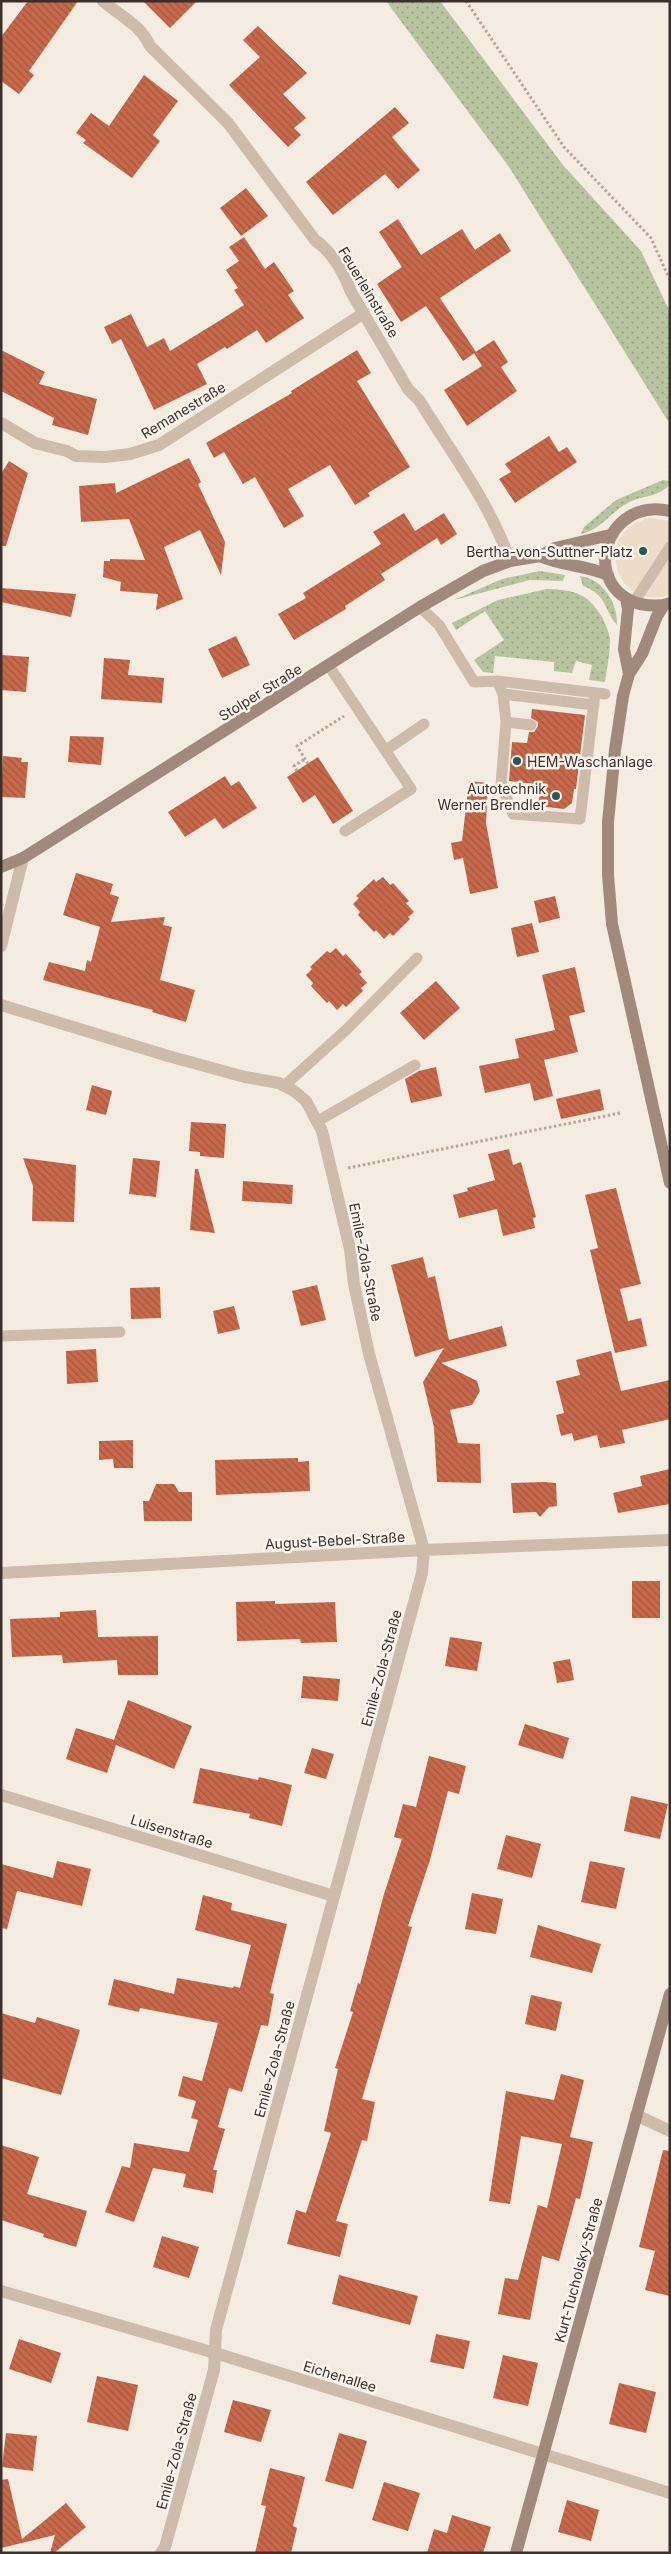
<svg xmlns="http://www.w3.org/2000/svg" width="671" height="2554" font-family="Inter,sans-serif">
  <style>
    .grass { fill: url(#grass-dots) }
    .plaza { fill: #ecdcc8 }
    .building { fill: url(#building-back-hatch) }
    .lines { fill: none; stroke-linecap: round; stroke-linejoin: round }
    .path { stroke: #b9a596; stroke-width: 3; stroke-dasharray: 2.5 2.5; stroke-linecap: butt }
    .service { stroke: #cdbbac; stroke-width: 11 }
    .minor { stroke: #cdbbac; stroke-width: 12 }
    .secondary { stroke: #a18a7d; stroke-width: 12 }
    .poi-dot { fill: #1f5a5e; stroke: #fbf5ee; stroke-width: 2 }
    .labels { text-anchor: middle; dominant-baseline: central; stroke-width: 5; stroke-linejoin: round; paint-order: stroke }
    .street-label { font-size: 14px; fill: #3b302b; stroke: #fbf5ee }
    .poi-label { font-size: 14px; fill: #3b302b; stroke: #fbf5ee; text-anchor: end }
  </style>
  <defs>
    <pattern id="grass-dots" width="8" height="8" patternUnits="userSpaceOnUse" patternTransform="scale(1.25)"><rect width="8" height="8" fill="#b8c4a0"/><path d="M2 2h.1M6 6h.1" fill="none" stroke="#97a083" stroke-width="1.8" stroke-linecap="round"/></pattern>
    <pattern id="building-back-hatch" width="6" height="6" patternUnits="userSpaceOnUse" patternTransform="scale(1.25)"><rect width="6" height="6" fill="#c8694b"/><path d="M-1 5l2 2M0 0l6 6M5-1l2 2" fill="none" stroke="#a4573f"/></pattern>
  </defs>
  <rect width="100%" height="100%" fill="#f4ebe1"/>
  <path class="grass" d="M386 1H440L563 165 641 251 670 312V420L668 421 509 167Z
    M663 480 670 481V484C660 496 648 495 634 500 613 508 603 529 581 534L584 527 616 500Z
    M540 571 565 575 563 581 530 580 454 600 502 579Z
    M580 576C603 579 618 603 617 625 604 611 608 595 583 586Z
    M547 589C575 590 587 593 602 617 605 623 609 632 610 639 610 653 607 668 605 682L589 680 592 665 576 661 572 673 554 671V662L495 656 493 673 483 672 474 660 504 640 485 611 456 630 452 623 498 600Z"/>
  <path class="plaza" d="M648 518 670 521V594L663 597H649L635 593 625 584 618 572 615 558 617 544 624 532 635 523Z"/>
  <path class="building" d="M28 1H78L29 71 34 75 19 94 1 81V37Z
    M143 1H197L170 28Z
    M258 26 307 73 283 94 306 118 294 128 301 135 288 147 229 85 260 57 243 40Z
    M144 75 178 101 153 135 160 141 132 178 83 143 86 140 76 133 91 113 109 126Z
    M395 107 409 123 392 137 420 170 398 189 385 174 333 215 306 182Z
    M246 188 268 216 241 236 220 208Z
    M398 219 421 255 462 229 475 250 500 233 511 251 440 298 476 352 463 361 426 306 401 322 377 284 402 267 379 232Z
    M244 237 265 269 274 262 294 291 288 295 304 318 266 343 257 330 227 349 225 347 197 364 207 384 154 410 121 339 112 344 104 327 131 314 147 347 164 338 170 351 219 321 244 305 234 290 238 288 226 270 239 261 229 247Z
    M494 340 508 362 501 367 517 391 467 426 444 390 482 366 474 353Z
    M1 350 45 372 39 384 97 399 88 435 52 425 54 418 1 391Z
    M357 350 371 373 357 381 410 467 368 493 370 496 355 505 330 465 288 489 304 516 284 528 255 477 243 484 224 452 214 458 206 443 292 393 291 391Z
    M549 436 559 452 567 447 577 462 515 503 499 479 511 472 505 464Z
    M189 458 201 482 198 484 225 542 221 575 200 530 164 547 183 599 156 610 158 594 120 591 121 582 103 577 104 561H110V559L145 560 129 519 81 522 79 486 115 483 116 493Z
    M9 461 28 473 6 546H1V474Z
    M404 513 415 531 444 513 457 534 441 545 437 538 381 574 385 580 345 606 346 609 294 640 278 614 306 598 303 593 381 544 373 532Z
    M1 588 76 594 71 617 1 602Z
    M236 636 250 665 222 678 208 649Z
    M1 655 29 657 26 692 1 690Z
    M104 658 130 660 128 675 164 678 162 703 101 699Z
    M532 709 585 715 576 789H574L572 803 564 809 538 806 541 785 509 781 512 742 527 743 529 732H534L538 726V722L531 718Z
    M70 736 104 737 101 765 68 762Z
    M3 756 22 758 21 762H28L25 798 1 797Z
    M318 757 353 811 333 824 315 795 303 803 287 777Z
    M225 776 231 786 239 781 257 808 223 829 215 818 185 837 168 812Z
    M469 781 488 783 486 823 498 888 470 894 463 858 454 860 451 843 462 841Z
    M76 873 113 884 110 894 119 897 111 922 165 917 163 925 172 927 160 980 195 990 186 1022 152 1012 153 1010 43 980 49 962 85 971 87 960 91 962 100 927 63 915Z
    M383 877 390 885 393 883 409 901 406 903 414 912 408 917 410 919 393 936 390 933 384 939 376 930 374 932 358 915 360 912 353 904 359 898 356 896 374 879 376 882Z
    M555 896 560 918 539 923 534 901Z
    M532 923 539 952 517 957 511 928Z
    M336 948 343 956 346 954 362 972 359 974 367 983 361 988 363 991 346 1007 343 1004 337 1010 329 1001 327 1003 311 986 313 983 306 975 312 969 310 967 327 951 330 953Z
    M575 967 585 1012 569 1016 578 1052 544 1060 553 1096 534 1101 530 1083 485 1093 479 1066 519 1058 515 1039 555 1030 542 975Z
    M436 981 460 1008 424 1040 400 1013Z
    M436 1067 442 1096 411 1103 405 1079 419 1071Z
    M92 1085 112 1091 106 1115 86 1110Z
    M600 1089 604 1110 561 1119 556 1099Z
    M191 1122 226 1124 224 1158 200 1156V1152L189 1151Z
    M509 1149 513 1165 521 1162 536 1217 533 1218 535 1228 503 1236 497 1209 459 1218 453 1195 468 1191 467 1188 495 1180 488 1154Z
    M23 1158 76 1165 74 1222 32 1221 33 1186Z
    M133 1158 160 1161 156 1197 129 1194Z
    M195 1169H198L215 1233 190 1230Z
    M243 1181 293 1185 292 1204 242 1201Z
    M616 1188 641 1284 620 1289 628 1321 641 1318 647 1346 615 1353 590 1250 598 1248 585 1195Z
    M423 1257 428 1278 435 1276 449 1340 502 1326 507 1346 441 1363 477 1381 480 1391 472 1405 450 1410 458 1443 480 1444 481 1483 437 1482 434 1427 423 1382 444 1348 415 1357 391 1265Z
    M317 1285 326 1320 301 1326 292 1291Z
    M160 1287 161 1318 131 1319 130 1288Z
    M234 1306 240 1329 218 1334 213 1311Z
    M96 1349 98 1382 67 1384 66 1351Z
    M611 1351 621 1391 670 1380V1419L622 1430 625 1443 600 1448 597 1435 574 1441 572 1433 561 1436 556 1415 564 1413 556 1381 580 1375 576 1360Z
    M133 1440V1468H114L113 1459 99 1460V1441Z
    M298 1458V1462L309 1461 310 1491 216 1495 215 1460Z
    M670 1469V1504L618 1513 613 1493 642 1486 640 1476Z
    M544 1482 556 1483 557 1506 549 1507 540 1517 536 1512 513 1513 511 1483Z
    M156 1484H174L179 1492H192V1521H144L143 1501H149Z
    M632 1581H660V1618H632Z
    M275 1601V1604L335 1602 337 1642 301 1643 300 1639 237 1641 236 1602Z
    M96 1610 98 1637 158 1636V1675H118L117 1660 63 1663 62 1655 12 1657 10 1619 60 1617V1612Z
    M450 1637 482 1642 477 1671 445 1666Z
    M570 1659 574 1680 557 1683 553 1662Z
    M303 1676 340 1679 338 1701 301 1698Z
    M128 1700 192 1726 174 1769 116 1745 107 1773 66 1759 76 1728 114 1740Z
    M525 1724 569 1738 563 1759 518 1745Z
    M312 1748 334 1754 326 1779 304 1773Z
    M429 1756 466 1766 459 1794 448 1791 430 1860 408 1926 412 1927 362 2099 375 2102 367 2141 362 2140 336 2221 348 2224 340 2257 287 2244 296 2210 306 2213 331 2133 324 2131 338 2069 335 2068 353 2012 350 2011 358 1983 360 1984 384 1894 402 1839 394 1837 403 1804 416 1807Z
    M200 1768 258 1780 259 1777 292 1785 282 1826 249 1818 250 1814 193 1803Z
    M631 1796 668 1804 660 1839 624 1831Z
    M506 1835 541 1844 532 1878 497 1869Z
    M57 1861 91 1869 82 1906 17 1891 7 1929 1 1928V1864L53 1878Z
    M590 1861 625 1868 616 1909 581 1902Z
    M472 1893 503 1899 496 1934 465 1929Z
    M203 1895 232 1903 231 1910 287 1924 270 1993 274 1994 268 2026 261 2025 242 2092 229 2088 218 2127 225 2129 213 2170H217L213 2193 183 2187 186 2174 153 2168 134 2222 105 2212 122 2166 130 2168 134 2143 189 2152 198 2120 191 2118 196 2101 178 2096 183 2076 202 2081 218 2023 140 2008 139 2012 108 2005 114 1979 174 1994 177 1978 233 1988 234 1986 240 1988 251 1945 195 1930Z
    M538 1925 601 1944 592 1973 530 1957Z
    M531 1995 562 2002 556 2031 525 2024Z
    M1 2013 35 2023 37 2017 80 2030 61 2095 1 2078Z
    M561 2074 584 2080 570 2137 593 2142 580 2199 576 2198 559 2261 542 2256 530 2320 498 2314 505 2278 518 2280 538 2205 547 2208 562 2144 521 2136 510 2204 489 2201 506 2091 554 2100Z
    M1 2145 39 2157 27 2194 87 2211 76 2247 43 2237 44 2234 1 2220Z
    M663 2150 670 2151V2296L645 2290 655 2251 639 2247Z
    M162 2236 199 2247 189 2278 153 2267Z
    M339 2275 418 2296 410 2325 332 2304Z
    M436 2334 470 2341 464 2369 430 2362Z
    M19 2339 61 2353 51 2383 9 2369Z
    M503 2355 538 2363 528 2406 493 2398Z
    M97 2376 138 2385 128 2431 87 2422Z
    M619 2383 656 2392 646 2433 609 2424Z
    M233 2400 271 2410 261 2442 224 2432Z
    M6 2433 37 2436 33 2471 2 2467Z
    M339 2433 367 2441 353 2489 325 2481Z
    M270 2468 305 2477 293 2526 297 2528 291 2553H255L266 2506 261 2505Z
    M8 2479 22 2539 66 2503 86 2527 54 2553H50L55 2535 1 2548V2480Z
    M384 2482 420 2493 408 2531 372 2520Z
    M567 2500 599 2510 591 2541 558 2532Z
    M452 2515 491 2527 483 2553H427L434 2529 447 2533Z"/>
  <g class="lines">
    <path class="path" d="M466 1 564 147 651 238 670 280
      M669 471 670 472
      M308 764 297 746 344 716
      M297 771 294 766 305 759
      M348 1168 620 1113"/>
    <path class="service" d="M634 602 670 547
      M420 607 439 625 474 682 497 681 605 694
      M329 666 411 789 345 831
      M497 681 503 694 506 722 501 785 513 814 580 819 595 693
      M503 694 594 705
      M506 722 531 725
      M386 750 424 724
      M284 1086 347 1029 417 958
      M318 1121 415 1065
      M1 1336 120 1332"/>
    <path class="minor" d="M103 1C119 15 141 25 150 46L228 123 315 240C332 252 344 273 351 292L408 389 419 400C451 452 490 503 510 561
      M1 423 35 443 67 451 76 456 105 457 130 454 159 445 364 313
      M1 946 23 858
      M1 1005 168 1056 245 1077 279 1083 294 1091 306 1101 322 1131 350 1249 354 1284 369 1354 424 1550 422 1573 216 2330 214 2370 165 2547 161 2553
      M1 1573 424 1550 670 1540
      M1 1795 334 1896
      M636 2115 670 2131
      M1 2291 215 2353 670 2493"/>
    <path class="secondary" d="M670 511C604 496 579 587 640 604 650 606 660 607 670 603
      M540 556C562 566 586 565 608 575
      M626 598 628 609 624 649 629 674
      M664 605 657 616 642 654 629 674 623 696 615 750 608 822V875L612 924 670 1183
      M1 867 23 858 420 607 483 571 510 561 540 556 555 548 610 535
      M516 2553 670 1994"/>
  </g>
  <g class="poi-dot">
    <circle cx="643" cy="551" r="5"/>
    <circle cx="517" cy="761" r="5"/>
    <circle cx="556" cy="796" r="5"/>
  </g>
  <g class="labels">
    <g class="street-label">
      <text transform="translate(369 292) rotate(59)">Feuerleinstraße</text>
      <text transform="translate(183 410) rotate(-31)">Remanestraße</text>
      <text transform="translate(260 692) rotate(-32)">Stolper Straße</text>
      <text transform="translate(366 1262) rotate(79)">Emile-Zola-Straße</text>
      <text transform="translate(335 1540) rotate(-3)">August-Bebel-Straße</text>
      <text transform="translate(381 1668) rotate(-75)">Emile-Zola-Straße</text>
      <text transform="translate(172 1831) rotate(17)">Luisenstraße</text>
      <text transform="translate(274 2059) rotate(-75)">Emile-Zola-Straße</text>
      <text transform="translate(578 2270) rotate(-75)">Kurt-Tucholsky-Straße</text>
      <text transform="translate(340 2376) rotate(17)">Eichenallee</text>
      <text transform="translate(176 2451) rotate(-75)">Emile-Zola-Straße</text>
    </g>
    <g class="poi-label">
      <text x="633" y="551">Bertha-von-Suttner-Platz</text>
      <text x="527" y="761" text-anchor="start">HEM-Waschanlage</text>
      <text x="546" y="788">Autotechnik<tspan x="546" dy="16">Werner Brendler</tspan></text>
    </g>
  </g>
  <rect width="671" height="2554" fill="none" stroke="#3b302b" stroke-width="5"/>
</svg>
